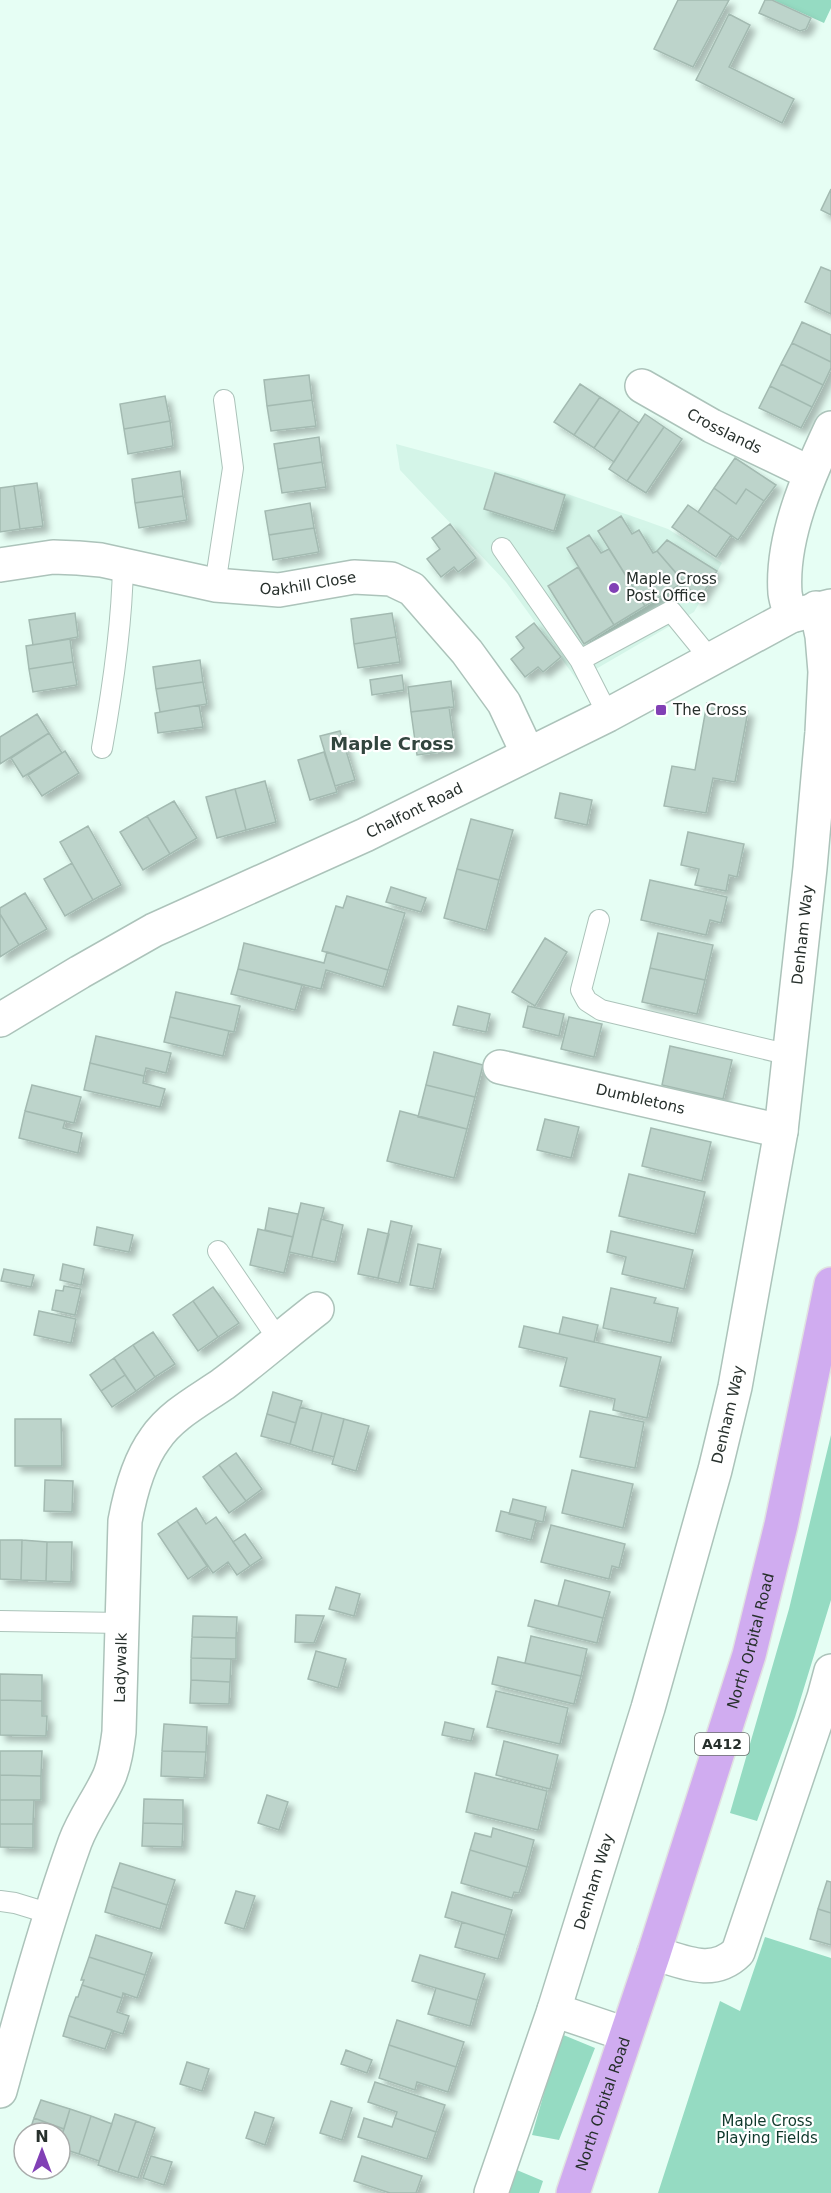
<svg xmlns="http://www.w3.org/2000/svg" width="831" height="2193" font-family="'DejaVu Sans',sans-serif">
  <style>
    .built { fill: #d4f5e8 }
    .green { fill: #95dbc2 }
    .building { fill: #bdd4cb; stroke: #a3bab1; stroke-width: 1.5; filter: url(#shadow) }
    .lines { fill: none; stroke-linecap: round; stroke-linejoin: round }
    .lane-casing { stroke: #acc3ba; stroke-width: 22 }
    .street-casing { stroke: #acc3ba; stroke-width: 36 }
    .primary-casing { stroke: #e1e2e1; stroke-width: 36 }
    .lane { stroke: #fff; stroke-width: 20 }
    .street { stroke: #fff; stroke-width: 33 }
    .primary { stroke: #d0acf0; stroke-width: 33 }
    .poi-dot { fill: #8140b5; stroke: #fff; stroke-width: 2 }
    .labels { text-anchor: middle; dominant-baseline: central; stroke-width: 4.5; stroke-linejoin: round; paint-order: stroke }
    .shield { fill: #fff; stroke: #686e6b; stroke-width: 1.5 }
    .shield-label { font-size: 14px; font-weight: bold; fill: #27302c }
    .street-label { font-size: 15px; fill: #27302c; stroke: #fff }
    .poi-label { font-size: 15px; fill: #27302c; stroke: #fff; text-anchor: start }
    .park-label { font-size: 15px; fill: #0f392c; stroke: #fff }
    .quarter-label { font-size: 18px; font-weight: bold; fill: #32453e; stroke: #fff }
  </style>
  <defs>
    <filter id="shadow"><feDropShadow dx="5.5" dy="5.5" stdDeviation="3" flood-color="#0004"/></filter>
  </defs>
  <rect width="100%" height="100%" fill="#e6fef4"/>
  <path class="built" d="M396 444 518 477 643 520 668 529 722 563 694 612 577 680 506 582 400 470Z"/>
  <path class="green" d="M773 0H831V8L824 23Z
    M831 1435V1600L795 1717 757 1821 730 1813 789 1609Z
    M765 1937 831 1958V2193H658L720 2001 740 2011Z
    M561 2034 595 2048 559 2140 532 2135Z
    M512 2168 543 2181 539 2193H505Z"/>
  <path class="building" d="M678 0H729L693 67 654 49Z
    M765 0H772L811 18 806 29 800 31 759 13Z
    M729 14 750 25 729 67 794 99 782 123 696 80Z
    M831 189V215L821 210Z
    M821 267 831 271V314L805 302Z
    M802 322 831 335V362L792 343Z
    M792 343 831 362V368L823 385 781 364Z
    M781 364 823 385 812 407 770 386Z
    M309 375 312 400 267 406 264 380Z
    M580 384 600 397 574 435 554 422Z
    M770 386 812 407 801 428 759 408Z
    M165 396 170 421 124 429 120 404Z
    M600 397 620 410 594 448 574 435Z
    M312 400 316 426 271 431 267 406Z
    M620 410 639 423 614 462 594 448Z
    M645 414 664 427 627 481 609 469Z
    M170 421 173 446 128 454 124 429Z
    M664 427 682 439 646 493 627 481Z
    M319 437 322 462 278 469 274 444Z
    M735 458 776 485 764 501 746 489 736 504 714 488Z
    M322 462 326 487 282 493 278 469Z
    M180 471 183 496 135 503 132 479Z
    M495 473 565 495 554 531 484 509Z
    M37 483 43 526 20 529 14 486Z
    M14 486 20 529 0 532V488Z
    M714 488 736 504 746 489 764 501 738 540 698 512Z
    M183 496 187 520 139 528 135 503Z
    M310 503 314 528 269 535 265 511Z
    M688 505 731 535 716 557 672 527Z
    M621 516 632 534 639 530 653 553 657 551 684 582 645 606 598 531Z
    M450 524 476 558 458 572 454 567 441 577 427 559 440 549 432 538Z
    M314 528 319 552 273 560 269 535Z
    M589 535 601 553 609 549 645 606 614 625 567 548Z
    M667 540 717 571 699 600 657 551Z
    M578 567 614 625 584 644 548 586Z
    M75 613 78 637 33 645 29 620Z
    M392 613 396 637 354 644 351 619Z
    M534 623 561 657 543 672 538 667 525 677 511 659 524 648 516 637Z
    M396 637 400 662 358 668 354 644Z
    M70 639 73 662 29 669 26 646Z
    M200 660 203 682 156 689 153 667Z
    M73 662 77 685 33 692 29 669Z
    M402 675 404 690 372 695 370 680Z
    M451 681 454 707 411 712 408 687Z
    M203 682 207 704 160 712 156 689Z
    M707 703 748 711 735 782 713 778 706 813 664 806 672 766 695 770Z
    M199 705 203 727 158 733 155 713Z
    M449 707 455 750 417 755 411 712Z
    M37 714 49 733 0 764V737Z
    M340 731 355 780 335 786 320 736Z
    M49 733 62 753 23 777 11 758Z
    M65 751 79 773 42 796 28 775Z
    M324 752 337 792 310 800 298 760Z
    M265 781 276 822 246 830 235 789Z
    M235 789 246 830 217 838 206 797Z
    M560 793 592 800 587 825 555 818Z
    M174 801 197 838 170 854 147 816Z
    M147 816 170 854 143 870 120 832Z
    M471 819 513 830 499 880 457 869Z
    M88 826 121 885 93 900 60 842Z
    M688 832 744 844 737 877 729 875 726 891 695 885 699 869 681 865Z
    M72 863 93 900 65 916 44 879Z
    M457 869 499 880 486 930 444 918Z
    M650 880 727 897 721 923 710 920 706 935 641 920Z
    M391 887 426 898 421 912 386 902Z
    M25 893 47 929 19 945 0 914V908Z
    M347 896 405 913 388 970 322 951 336 906 343 908Z
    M0 914 19 945 0 957Z
    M658 933 713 945 705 980 650 968Z
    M545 938 567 952 535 1006 512 992Z
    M244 943 324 963 327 952 388 970 383 987 326 970 321 989 238 969Z
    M650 968 705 980 697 1014 642 1002Z
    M238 969 302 985 295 1010 231 994Z
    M176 992 240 1006 234 1032 170 1017Z
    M458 1006 490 1014 486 1032 453 1025Z
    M528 1006 564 1014 559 1036 523 1027Z
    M170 1017 229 1031 223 1056 164 1042Z
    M569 1017 602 1024 594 1057 561 1049Z
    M96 1036 171 1053 166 1073 146 1068 144 1076 90 1063Z
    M670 1046 732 1060 723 1099 662 1085Z
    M434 1052 483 1065 475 1097 426 1085Z
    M90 1063 144 1076 143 1083 165 1089 160 1107 84 1090Z
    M32 1085 81 1097 74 1123 25 1111Z
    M426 1085 475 1097 467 1129 418 1117Z
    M25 1111 65 1121 63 1128 82 1133 78 1153 19 1138Z
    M400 1111 467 1129 454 1178 387 1161Z
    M545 1119 579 1127 571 1158 537 1150Z
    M651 1128 711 1142 702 1181 642 1166Z
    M629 1174 705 1192 695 1234 619 1216Z
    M301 1203 324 1208 312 1257 289 1252Z
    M269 1208 298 1214 293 1237 265 1230Z
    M321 1219 343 1225 335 1262 312 1257Z
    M391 1221 412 1226 399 1283 378 1278Z
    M97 1227 133 1235 129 1252 94 1245Z
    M258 1229 293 1237 284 1273 250 1265Z
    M368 1229 389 1234 378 1278 358 1274Z
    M611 1231 693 1250 684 1289 622 1274 626 1257 607 1252Z
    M418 1244 441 1249 433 1289 410 1285Z
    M63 1264 84 1269 81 1285 60 1280Z
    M4 1269 34 1275 31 1287 1 1281Z
    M64 1286 81 1289 75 1315 52 1310 56 1290 63 1291Z
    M213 1287 239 1323 218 1337 193 1301Z
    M611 1288 656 1298 654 1303 678 1308 671 1343 603 1328Z
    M193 1301 218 1337 198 1351 173 1315Z
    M39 1311 76 1319 71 1343 34 1335Z
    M563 1317 598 1325 594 1342 559 1334Z
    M524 1326 661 1357 647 1418 613 1410 615 1399 560 1386 567 1358 519 1347Z
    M153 1332 175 1364 155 1377 133 1345Z
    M133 1345 155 1377 136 1391 114 1358Z
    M114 1358 125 1375 101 1391 90 1375Z
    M125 1375 136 1391 112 1407 101 1391Z
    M273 1392 302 1401 296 1423 267 1414Z
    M300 1407 322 1413 312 1451 290 1444Z
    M590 1411 644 1422 635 1468 580 1457Z
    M322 1413 344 1419 334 1457 312 1451Z
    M267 1414 296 1423 290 1444 261 1436Z
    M15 1419H61L62 1466H15Z
    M344 1419 369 1426 356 1471 332 1464Z
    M236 1453 262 1489 246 1501 219 1465Z
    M219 1465 246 1501 229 1513 203 1477Z
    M572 1470 633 1484 623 1528 562 1513Z
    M45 1480 73 1481 72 1512 44 1511Z
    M513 1499 546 1507 543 1522 509 1514Z
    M196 1508 206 1524 216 1517 250 1566 237 1575 228 1562 213 1573 177 1521Z
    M501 1511 536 1520 531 1540 496 1531Z
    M177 1521 207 1566 188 1579 158 1534Z
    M551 1525 625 1544 619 1568 612 1566 609 1579 541 1562Z
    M245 1534 262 1558 250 1566 233 1542Z
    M0 1540H22L21 1580 0 1579Z
    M22 1540 47 1542 46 1581 21 1580Z
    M47 1542H72L71 1582 46 1581Z
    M565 1580 610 1592 603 1618 558 1606Z
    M336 1587 360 1594 354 1616 329 1609Z
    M535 1600 603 1618 597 1643 528 1626Z
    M296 1615 324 1616 314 1643 295 1642Z
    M193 1616 237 1617 236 1638 192 1637Z
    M531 1636 587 1649 581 1676 525 1663Z
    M192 1637 236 1638V1659L191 1658Z
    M316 1651 346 1659 338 1688 308 1679Z
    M498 1657 581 1676 574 1704 492 1684Z
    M191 1658 231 1659 230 1682 191 1680Z
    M0 1674 42 1675V1701L0 1700Z
    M191 1680 230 1682 229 1704 190 1703Z
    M496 1691 568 1708 560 1744 487 1727Z
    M0 1700 42 1701V1716H47L46 1736 0 1735Z
    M445 1722 474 1729 471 1741 442 1735Z
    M164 1724 207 1727 206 1752 162 1751Z
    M504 1741 558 1755 550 1789 496 1775Z
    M0 1751H42L41 1776 0 1775Z
    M162 1751 206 1752 204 1778 161 1776Z
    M475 1773 547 1791 538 1830 466 1812Z
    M0 1775 41 1776V1800H0Z
    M267 1795 288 1802 279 1830 258 1823Z
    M144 1799 183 1800V1824L143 1823Z
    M0 1800H34L33 1824H0Z
    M143 1823 183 1824 182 1847 142 1846Z
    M0 1824H33V1848L0 1847Z
    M493 1828 534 1840 527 1867 470 1850 475 1833 491 1837Z
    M470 1850 527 1867 519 1893 514 1892 512 1898 461 1883Z
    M120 1863 175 1880 167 1905 112 1887Z
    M827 1881 831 1882V1913L818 1909Z
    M112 1887 167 1905 160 1929 105 1912Z
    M236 1891 255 1896 244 1929 225 1923Z
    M452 1892 512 1910 505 1935 445 1917Z
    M818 1909 831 1913V1945L810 1939Z
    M462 1922 505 1935 498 1959 455 1947Z
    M96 1935 152 1953 145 1975 89 1957Z
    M420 1955 485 1974 477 2000 412 1981Z
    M89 1957 145 1975 137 1998 123 1993 122 1998 82 1985 84 1980H81Z
    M82 1985 122 1998 117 2012 129 2016 123 2034 69 2016 76 1997H78Z
    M436 1988 477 2000 470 2026 428 2014Z
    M69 2016 112 2030 105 2049 63 2036Z
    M397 2020 464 2042 456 2067 389 2045Z
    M389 2045 456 2067 448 2092 417 2082 415 2090 379 2078Z
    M346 2050 372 2060 367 2073 341 2064Z
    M187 2062 209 2069 202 2091 180 2084Z
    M375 2082 445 2105 436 2132 395 2118 397 2112 368 2102Z
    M41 2100 70 2109 64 2129 34 2118Z
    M331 2101 352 2108 342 2140 320 2133Z
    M70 2109 91 2116 79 2154 60 2148V2141Z
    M255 2112 274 2118 265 2145 246 2138Z
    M115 2114 136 2121 118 2172 98 2165Z
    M91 2116 112 2124 99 2161 79 2154Z
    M34 2118 64 2129 60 2141V2133H29Z
    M364 2118 392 2127 395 2118 436 2132 427 2159 358 2137Z
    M136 2121 155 2128 138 2178 118 2172Z
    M151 2156 172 2162 164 2185 143 2178Z
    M362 2156 422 2176 416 2193H390L354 2181Z"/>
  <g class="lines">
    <defs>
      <path id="lane" d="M502 548 580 660 608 715
        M215 585 233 468 224 400
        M580 660 671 611 711 660
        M102 748C113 687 122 626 123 565
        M599 920 581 990 587 1001 601 1010 790 1055
        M218 1251 278 1339
        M0 1621 122 1623
        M0 1901 15 1903 51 1914"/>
      <g id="street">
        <path id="s1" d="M642 386 712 426 810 473"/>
        <path id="s2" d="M0 565 53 557 78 558 101 560 215 585 279 590 354 577 391 579 412 589 467 652 504 703 528 754"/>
        <path d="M791 616C789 609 786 601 785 593 781 538 808 477 831 428"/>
        <path id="s3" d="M0 1020 80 972 154 930 365 835 608 715 791 616 831 606"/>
        <path id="s4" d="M500 1067 781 1131"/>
        <path d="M654 1953C684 1962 713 1977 738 1952L824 1697 831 1671"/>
        <path d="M554 2010 625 2034"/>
        <path id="s5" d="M0 2091C23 2007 46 1923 75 1842 84 1818 99 1799 109 1777 115 1763 117 1747 119 1732L125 1521C130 1494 138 1462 155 1439 171 1415 200 1400 223 1384 255 1360 286 1333 317 1309"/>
        <path id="s6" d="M491 2193 554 2010 648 1708 715 1470 735 1387 781 1131 810 868 822 732 825 672 822 636 816 608"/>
      </g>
      <g id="primary">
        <path id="s7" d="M573 2193 654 1953 749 1655 781 1525 831 1284"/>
      </g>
    </defs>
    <use href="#lane" class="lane-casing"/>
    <use href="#street" class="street-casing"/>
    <use href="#primary" class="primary-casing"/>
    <use href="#lane" class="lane"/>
    <use href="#street" class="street"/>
    <use href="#primary" class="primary"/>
  </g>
  <g class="poi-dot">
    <circle cx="614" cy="588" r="6"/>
    <rect x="655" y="704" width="12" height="12" rx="3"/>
  </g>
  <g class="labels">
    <rect class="shield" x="695" y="1733" width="54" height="22" rx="4.5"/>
    <g class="shield-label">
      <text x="722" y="1744">A412</text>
    </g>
    <g class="street-label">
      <text stroke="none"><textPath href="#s1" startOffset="94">Crosslands</textPath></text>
      <text stroke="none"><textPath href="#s2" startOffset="312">Oakhill Close</textPath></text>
      <text stroke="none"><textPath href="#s3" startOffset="465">Chalfont Road</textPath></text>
      <text stroke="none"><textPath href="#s6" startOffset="1300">Denham Way</textPath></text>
      <text stroke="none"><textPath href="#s4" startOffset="144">Dumbletons</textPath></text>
      <text stroke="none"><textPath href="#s6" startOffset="814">Denham Way</textPath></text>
      <text stroke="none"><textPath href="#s7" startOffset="580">North Orbital Road</textPath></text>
      <text stroke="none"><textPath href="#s5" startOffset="444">Ladywalk</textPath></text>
      <text stroke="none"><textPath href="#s6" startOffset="328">Denham Way</textPath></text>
      <text stroke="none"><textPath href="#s7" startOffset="94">North Orbital Road</textPath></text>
    </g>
    <g class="poi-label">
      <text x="626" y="579">Maple Cross<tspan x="626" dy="17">Post Office</tspan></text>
      <text x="673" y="710">The Cross</text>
    </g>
    <g class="park-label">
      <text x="767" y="2121">Maple Cross<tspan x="767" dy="17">Playing Fields</tspan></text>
    </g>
    <g class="quarter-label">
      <text x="392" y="743">Maple Cross</text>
    </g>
  </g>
  <g transform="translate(42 2151)"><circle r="28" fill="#ffffff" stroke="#a9acab" stroke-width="1.5"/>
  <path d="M0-4.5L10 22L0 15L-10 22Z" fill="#8140b5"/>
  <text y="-9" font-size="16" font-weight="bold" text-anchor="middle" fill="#27302c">N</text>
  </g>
</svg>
